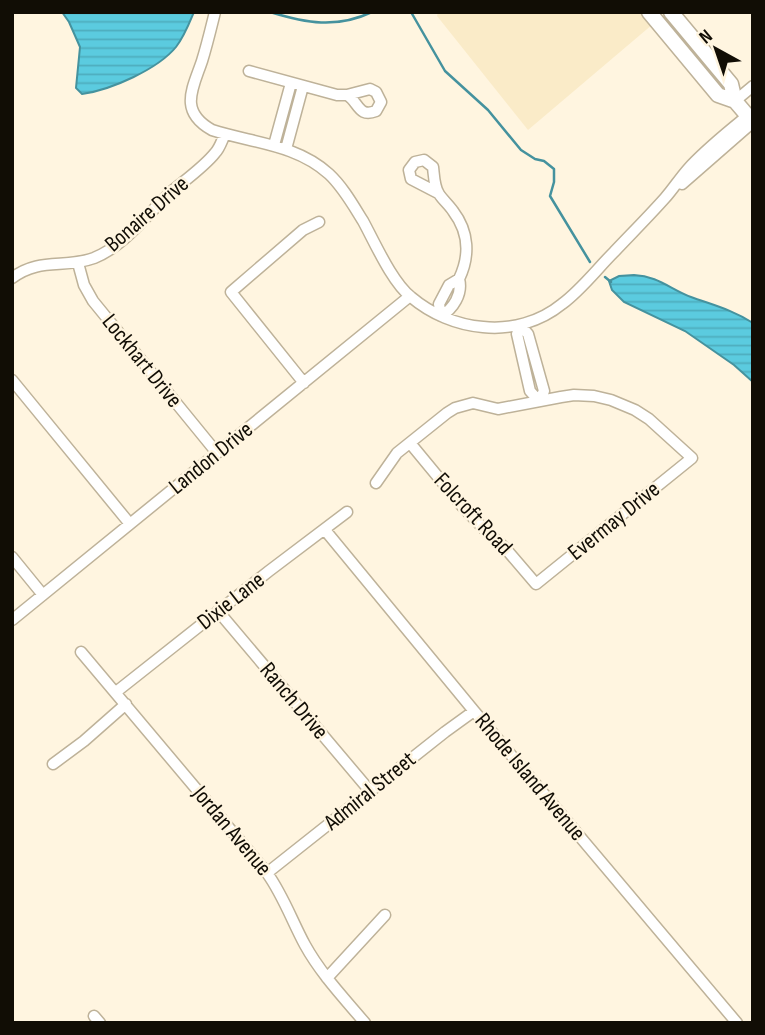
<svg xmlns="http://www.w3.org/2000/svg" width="765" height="1035" font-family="'Sofia Sans Condensed',sans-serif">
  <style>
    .built { fill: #faebc8 }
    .water { fill: url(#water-rules); stroke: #45929e; stroke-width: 2 }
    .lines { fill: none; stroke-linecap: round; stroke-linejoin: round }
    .stream { stroke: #45929e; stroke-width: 2.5 }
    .street-casing { stroke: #beb299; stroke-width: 13 }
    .secondary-casing { stroke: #beb299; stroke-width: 17 }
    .street { stroke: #fff; stroke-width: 10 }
    .secondary { stroke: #fff; stroke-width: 14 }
    .labels { text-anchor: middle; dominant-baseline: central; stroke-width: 5; stroke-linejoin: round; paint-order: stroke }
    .street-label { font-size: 23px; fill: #110d05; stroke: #fff5e0 }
  </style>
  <defs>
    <pattern id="water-rules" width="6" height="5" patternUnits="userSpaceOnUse" patternTransform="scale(1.75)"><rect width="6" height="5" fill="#5bcbdf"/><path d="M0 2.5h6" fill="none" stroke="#4eadbe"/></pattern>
  </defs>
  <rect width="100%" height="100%" fill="#fff5e0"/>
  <path class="built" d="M438 12H643L653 24 528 130 437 16Z"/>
  <path class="water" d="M62 12H194C189 24 184 37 176 47 158 69 111 90 82 94L76 88 80 47 69 22Z
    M634 275C658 276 670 289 691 297 713 305 733 310 753 323V382L734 365 685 331 624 302 612 290 609 281 619 276Z"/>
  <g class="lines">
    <path class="stream" d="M270 12C306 23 336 29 372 12
      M411 12 445 71 488 110 521 150 535 159 544 161 554 169V182L550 196 590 262
      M605 277 611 282"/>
    <defs>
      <path id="street" d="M215 12C211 28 207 45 202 61 193 88 178 111 212 130 252 143 296 144 329 174 343 187 353 205 363 221 375 243 392 282 411 297 431 314 457 325 483 327 511 330 540 322 562 304 581 290 597 269 614 252 631 234 649 216 665 198 673 189 680 178 688 169 706 149 727 133 747 116
        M249 71 337 95H347L370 89 376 92 381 102 376 111C358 118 359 102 347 95
        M735 101 753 86
        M274 145 291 83
        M286 149 303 86
        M682 184 753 122
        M438 193 411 179 409 170 415 162 424 160 433 167C434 175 434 187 439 194 443 200 449 205 453 211 469 232 470 256 459 279
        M78 263 84 285 93 301 217 453
        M12 278C40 257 64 269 94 258 126 245 146 215 171 192 184 181 205 166 215 153 220 148 222 140 225 134
        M459 279C463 294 453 309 441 316L439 304 449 285Z
        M520 325 528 334 544 391 539 401 530 391 517 334Z
        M12 380 130 524
        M304 383 231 292 303 230 319 222
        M376 483 397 453 447 413 455 408 473 403 498 409 561 397 574 395 594 396 611 400 635 410 649 419 692 458 536 584 506 549 484 529 462 506 410 443
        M325 530 474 711 737 1023
        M12 557 43 595
        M218 611 370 791
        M12 620 410 296
        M81 652 267 873C283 895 292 921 305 945 321 974 344 998 365 1023
        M116 692 269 571 347 512
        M53 764 84 741 126 704
        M267 873 445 732 474 711
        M327 978 385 915
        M94 1016 100 1023"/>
      <path id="secondary" d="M649 12 718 95 735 101
        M671 12 731 84 735 101 753 122"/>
    </defs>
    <use href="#street" class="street-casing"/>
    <use href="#secondary" class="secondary-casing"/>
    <use href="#street" class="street"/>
    <use href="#secondary" class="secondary"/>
  </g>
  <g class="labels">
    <g class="street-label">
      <text transform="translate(147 214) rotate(-41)">Bonaire Drive</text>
      <text transform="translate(142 361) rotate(51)">Lockhart Drive</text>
      <text transform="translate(211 458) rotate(-39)">Landon Drive</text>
      <text transform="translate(473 514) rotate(47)">Folcroft Road</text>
      <text transform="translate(614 521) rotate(-39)">Evermay Drive</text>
      <text transform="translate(231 601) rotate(-38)">Dixie Lane</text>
      <text transform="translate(294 701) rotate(50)">Ranch Drive</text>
      <text transform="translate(530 777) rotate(50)">Rhode Island Avenue</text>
      <text transform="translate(370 791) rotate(-39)">Admiral Street</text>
      <text transform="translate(232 831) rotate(50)">Jordan Avenue</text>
    </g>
  </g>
  <rect width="765" height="1035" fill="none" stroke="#110d05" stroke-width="28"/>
  <g transform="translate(716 49) rotate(320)" stroke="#fff5e0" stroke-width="5" paint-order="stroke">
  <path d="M0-5L12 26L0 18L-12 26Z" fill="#110d05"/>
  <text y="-10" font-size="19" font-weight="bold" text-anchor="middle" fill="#110d05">N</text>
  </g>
</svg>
